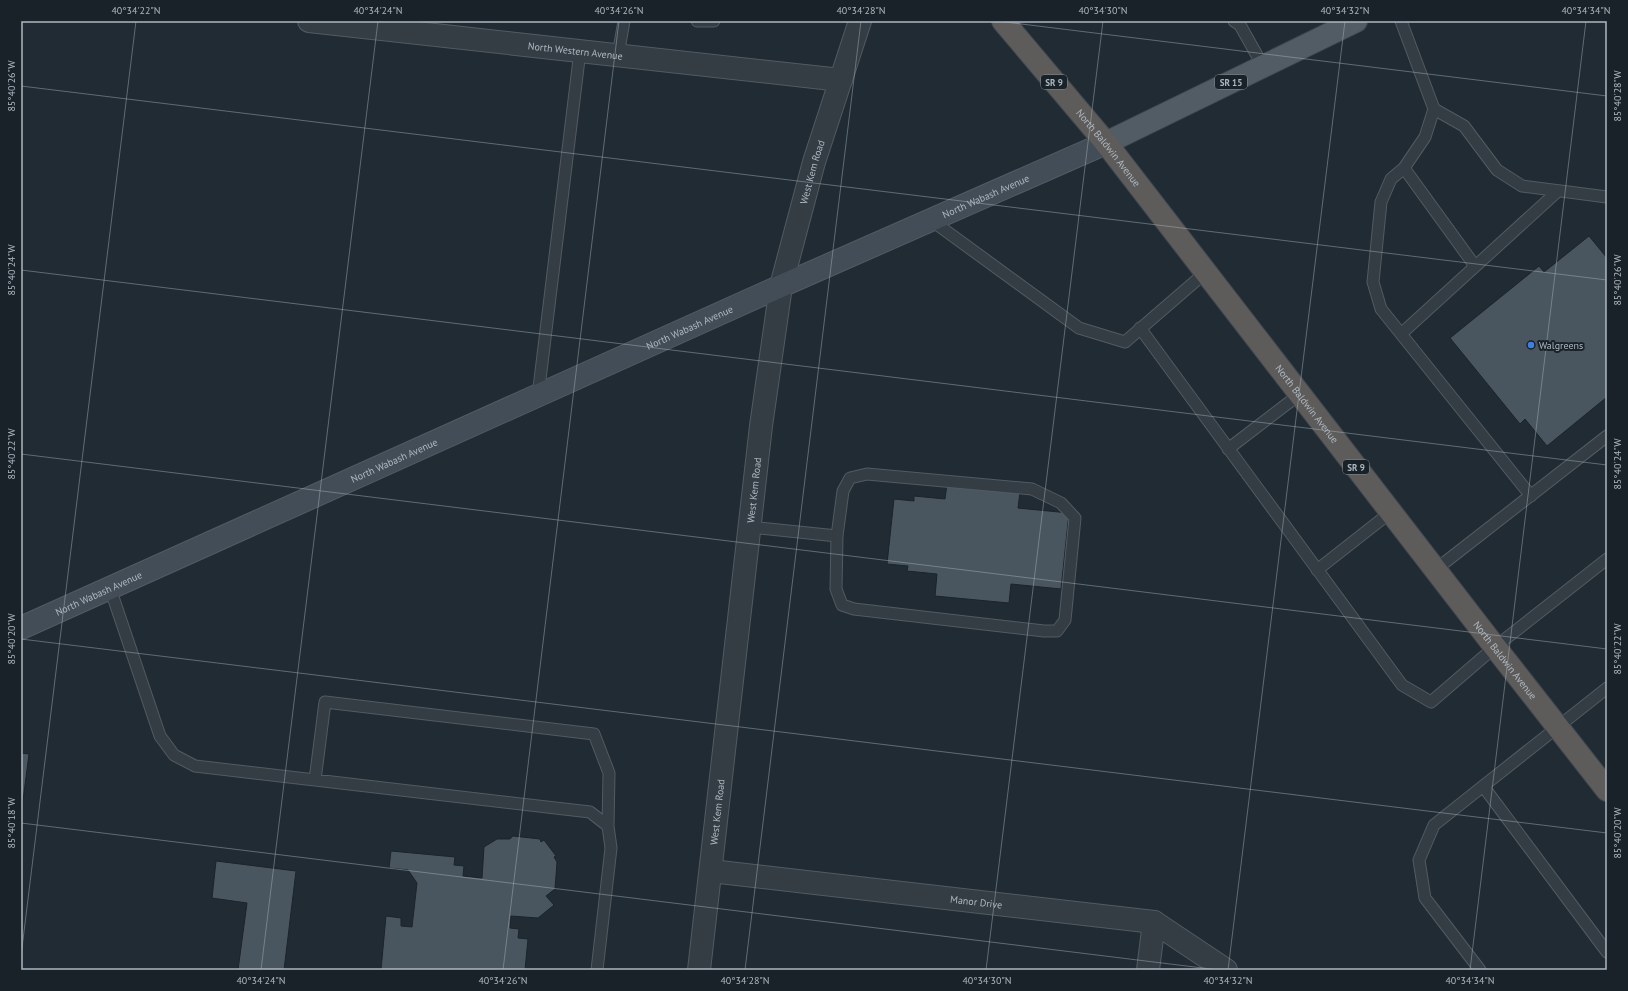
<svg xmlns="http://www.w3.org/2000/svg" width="1628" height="991" font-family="'PT Sans',sans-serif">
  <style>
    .building { fill: #4a565f; stroke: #1c242b }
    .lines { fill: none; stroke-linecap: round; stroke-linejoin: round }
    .service-casing { stroke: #525b62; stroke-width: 13 }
    .minor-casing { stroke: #525b62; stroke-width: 24 }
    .tertiary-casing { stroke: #525b62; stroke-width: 24 }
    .secondary-casing { stroke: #525b62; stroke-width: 24 }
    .primary-casing { stroke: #3e464e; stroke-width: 24 }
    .trunk-casing { stroke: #3f484f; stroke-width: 24 }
    .service { stroke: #343d44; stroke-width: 11 }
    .minor { stroke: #343d44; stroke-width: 22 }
    .tertiary { stroke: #343d44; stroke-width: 22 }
    .secondary { stroke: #434d57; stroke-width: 22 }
    .primary { stroke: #525c64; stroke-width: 22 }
    .trunk { stroke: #5e5c5b; stroke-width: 22 }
    .ticks { fill: none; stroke: #aeb8c1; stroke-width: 1; stroke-opacity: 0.45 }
    .shop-dot { fill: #3f7fe0; stroke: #1a2229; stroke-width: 1.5 }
    .labels { text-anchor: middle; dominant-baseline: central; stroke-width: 4; stroke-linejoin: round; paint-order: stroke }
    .shield { fill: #1a2229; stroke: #828b93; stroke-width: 1 }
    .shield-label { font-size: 9px; font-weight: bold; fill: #aeb8c1 }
    .street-label { font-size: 10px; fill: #aeb8c1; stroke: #1a2229 }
    .poi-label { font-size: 10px; fill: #aeb8c1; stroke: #1a2229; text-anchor: start }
    .neatline { fill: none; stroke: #aeb8c1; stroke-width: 1.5 }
    .ticks-label { font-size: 10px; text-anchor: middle; fill: #aeb8c1 }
  </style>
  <rect width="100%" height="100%" fill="#212b33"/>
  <path class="building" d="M1589 236 1607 258V397L1547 446 1525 419 1520 424 1450 338 1539 266 1544 272Z
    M947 484 1020 492 1018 508 1069 513 1061 589 1011 584 1009 603 935 596 937 574 907 571 908 566 887 564 894 499 914 501V496L945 499Z
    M21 753 29 754 21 816Z
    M513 836 540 839 541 842 544 840 556 856 554 857 557 862 555 889 546 896 554 905 538 918 511 916 510 928 519 929 518 938 528 939 525 970H381L386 916 401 918V926L412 927 417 883 408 870 389 868 391 851 455 857 454 865 464 866 463 876 482 878 484 847 497 839H510Z
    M216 861 296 871 284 970H238L247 903 212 898Z"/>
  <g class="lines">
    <defs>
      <path id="service" d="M697 21H714
        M1234 21 1240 25 1263 66
        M1401 21 1434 109 1425 137 1404 168 1391 179 1381 202 1373 282 1381 309 1531 496
        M618 55 624 21
        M1434 109 1464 126 1497 170 1522 186 1607 197
        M1404 168 1475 266
        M931 220 1079 328 1125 342 1206 272
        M1140 328 1402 685 1431 702 1495 647 1607 559
        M1401 334 1558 191
        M538 396 580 51
        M1228 449 1300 394
        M750 527 837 536 843 491 850 478 867 474 1032 489 1061 503 1075 518 1065 620 1057 631H1044L854 609 842 605 836 589 837 536
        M1317 570 1391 512
        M1435 570 1607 436
        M110 588 160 736 174 755 195 766 590 812 608 826 611 848 597 970
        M315 780 325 702 594 734 609 773 608 826
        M1483 786 1607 952
        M1480 970 1425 898 1419 860 1434 825 1607 688"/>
      <g id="minor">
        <path id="s1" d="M309 21 841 80"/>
        <path id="s2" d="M711 871 1154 922 1226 970"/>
        <path d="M1148 970 1154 922"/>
      </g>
      <g id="tertiary">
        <path id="s3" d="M699 970 761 426 781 286 814 162 860 21"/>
      </g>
      <g id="secondary">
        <path id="s4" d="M21 628 781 286 1106 143"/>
      </g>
      <path id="primary" d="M1106 143 1356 21"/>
      <g id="trunk">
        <path id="s5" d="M1003 21 1106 143 1495 647 1607 790"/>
      </g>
    </defs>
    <use href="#service" class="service-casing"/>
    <use href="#minor" class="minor-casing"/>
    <use href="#tertiary" class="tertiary-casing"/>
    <use href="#secondary" class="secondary-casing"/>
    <use href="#primary" class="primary-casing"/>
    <use href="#trunk" class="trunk-casing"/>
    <use href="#service" class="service"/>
    <use href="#minor" class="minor"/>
    <use href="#tertiary" class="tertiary"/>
    <use href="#secondary" class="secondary"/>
    <use href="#primary" class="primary"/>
    <use href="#trunk" class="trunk"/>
  </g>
  <path class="ticks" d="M997 21 1607 96M21 86 1607 280M21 270 1607 465M21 454 1607 649M21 639 1607 833M21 823 1219 970M21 956 136 21M261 970 378 21M503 970 619 21M745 970 861 21M986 970 1103 21M1228 970 1345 21M1470 970 1586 21"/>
  <circle class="shop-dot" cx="1531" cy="345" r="4"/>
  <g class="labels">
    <g class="shield">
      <rect x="1041" y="75" width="26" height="14" rx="3"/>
      <rect x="1215" y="75" width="32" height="14" rx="3"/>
      <rect x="1343" y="460" width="26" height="14" rx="3"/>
    </g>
    <g class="shield-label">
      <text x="1054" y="82">SR 9</text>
      <text x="1231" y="82">SR 15</text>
      <text x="1356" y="467">SR 9</text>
    </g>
    <g class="street-label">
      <text stroke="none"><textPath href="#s1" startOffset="268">North Western Avenue</textPath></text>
      <text stroke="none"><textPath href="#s5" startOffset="165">North Baldwin Avenue</textPath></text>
      <text stroke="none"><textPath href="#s3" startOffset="807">West Kem Road</textPath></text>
      <text stroke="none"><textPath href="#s4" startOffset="1057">North Wabash Avenue</textPath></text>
      <text stroke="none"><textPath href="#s4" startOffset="733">North Wabash Avenue</textPath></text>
      <text stroke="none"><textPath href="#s5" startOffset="489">North Baldwin Avenue</textPath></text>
      <text stroke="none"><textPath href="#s4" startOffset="409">North Wabash Avenue</textPath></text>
      <text stroke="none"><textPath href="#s3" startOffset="483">West Kem Road</textPath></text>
      <text stroke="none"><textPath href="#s4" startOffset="85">North Wabash Avenue</textPath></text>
      <text stroke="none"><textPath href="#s5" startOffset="813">North Baldwin Avenue</textPath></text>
      <text stroke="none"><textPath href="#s3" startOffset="159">West Kem Road</textPath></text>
      <text stroke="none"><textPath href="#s2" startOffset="267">Manor Drive</textPath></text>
    </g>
    <g class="poi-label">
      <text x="1539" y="345">Walgreens</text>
    </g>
  </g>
  <rect width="1628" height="991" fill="none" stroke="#1a2229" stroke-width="44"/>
  <rect x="22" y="22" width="1584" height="947" class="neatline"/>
  <g class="ticks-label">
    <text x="136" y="14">40°34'22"N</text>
    <text x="378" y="14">40°34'24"N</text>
    <text x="619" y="14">40°34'26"N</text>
    <text x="861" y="14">40°34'28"N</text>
    <text x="1103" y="14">40°34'30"N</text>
    <text x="1345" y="14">40°34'32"N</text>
    <text x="1586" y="14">40°34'34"N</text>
    <text transform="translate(11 86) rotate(-90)" y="4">85°40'26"W</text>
    <text transform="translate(1617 96) rotate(-90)" y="4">85°40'28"W</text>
    <text transform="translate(11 270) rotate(-90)" y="4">85°40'24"W</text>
    <text transform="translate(1617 280) rotate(-90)" y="4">85°40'26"W</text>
    <text transform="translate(11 454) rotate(-90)" y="4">85°40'22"W</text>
    <text transform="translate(1617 464) rotate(-90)" y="4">85°40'24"W</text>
    <text transform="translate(11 639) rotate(-90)" y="4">85°40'20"W</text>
    <text transform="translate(1617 649) rotate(-90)" y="4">85°40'22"W</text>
    <text transform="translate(11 823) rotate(-90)" y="4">85°40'18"W</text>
    <text transform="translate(1617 833) rotate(-90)" y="4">85°40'20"W</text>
    <text x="261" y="984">40°34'24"N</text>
    <text x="503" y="984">40°34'26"N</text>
    <text x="745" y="984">40°34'28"N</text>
    <text x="987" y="984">40°34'30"N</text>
    <text x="1228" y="984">40°34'32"N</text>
    <text x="1470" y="984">40°34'34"N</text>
  </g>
</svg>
